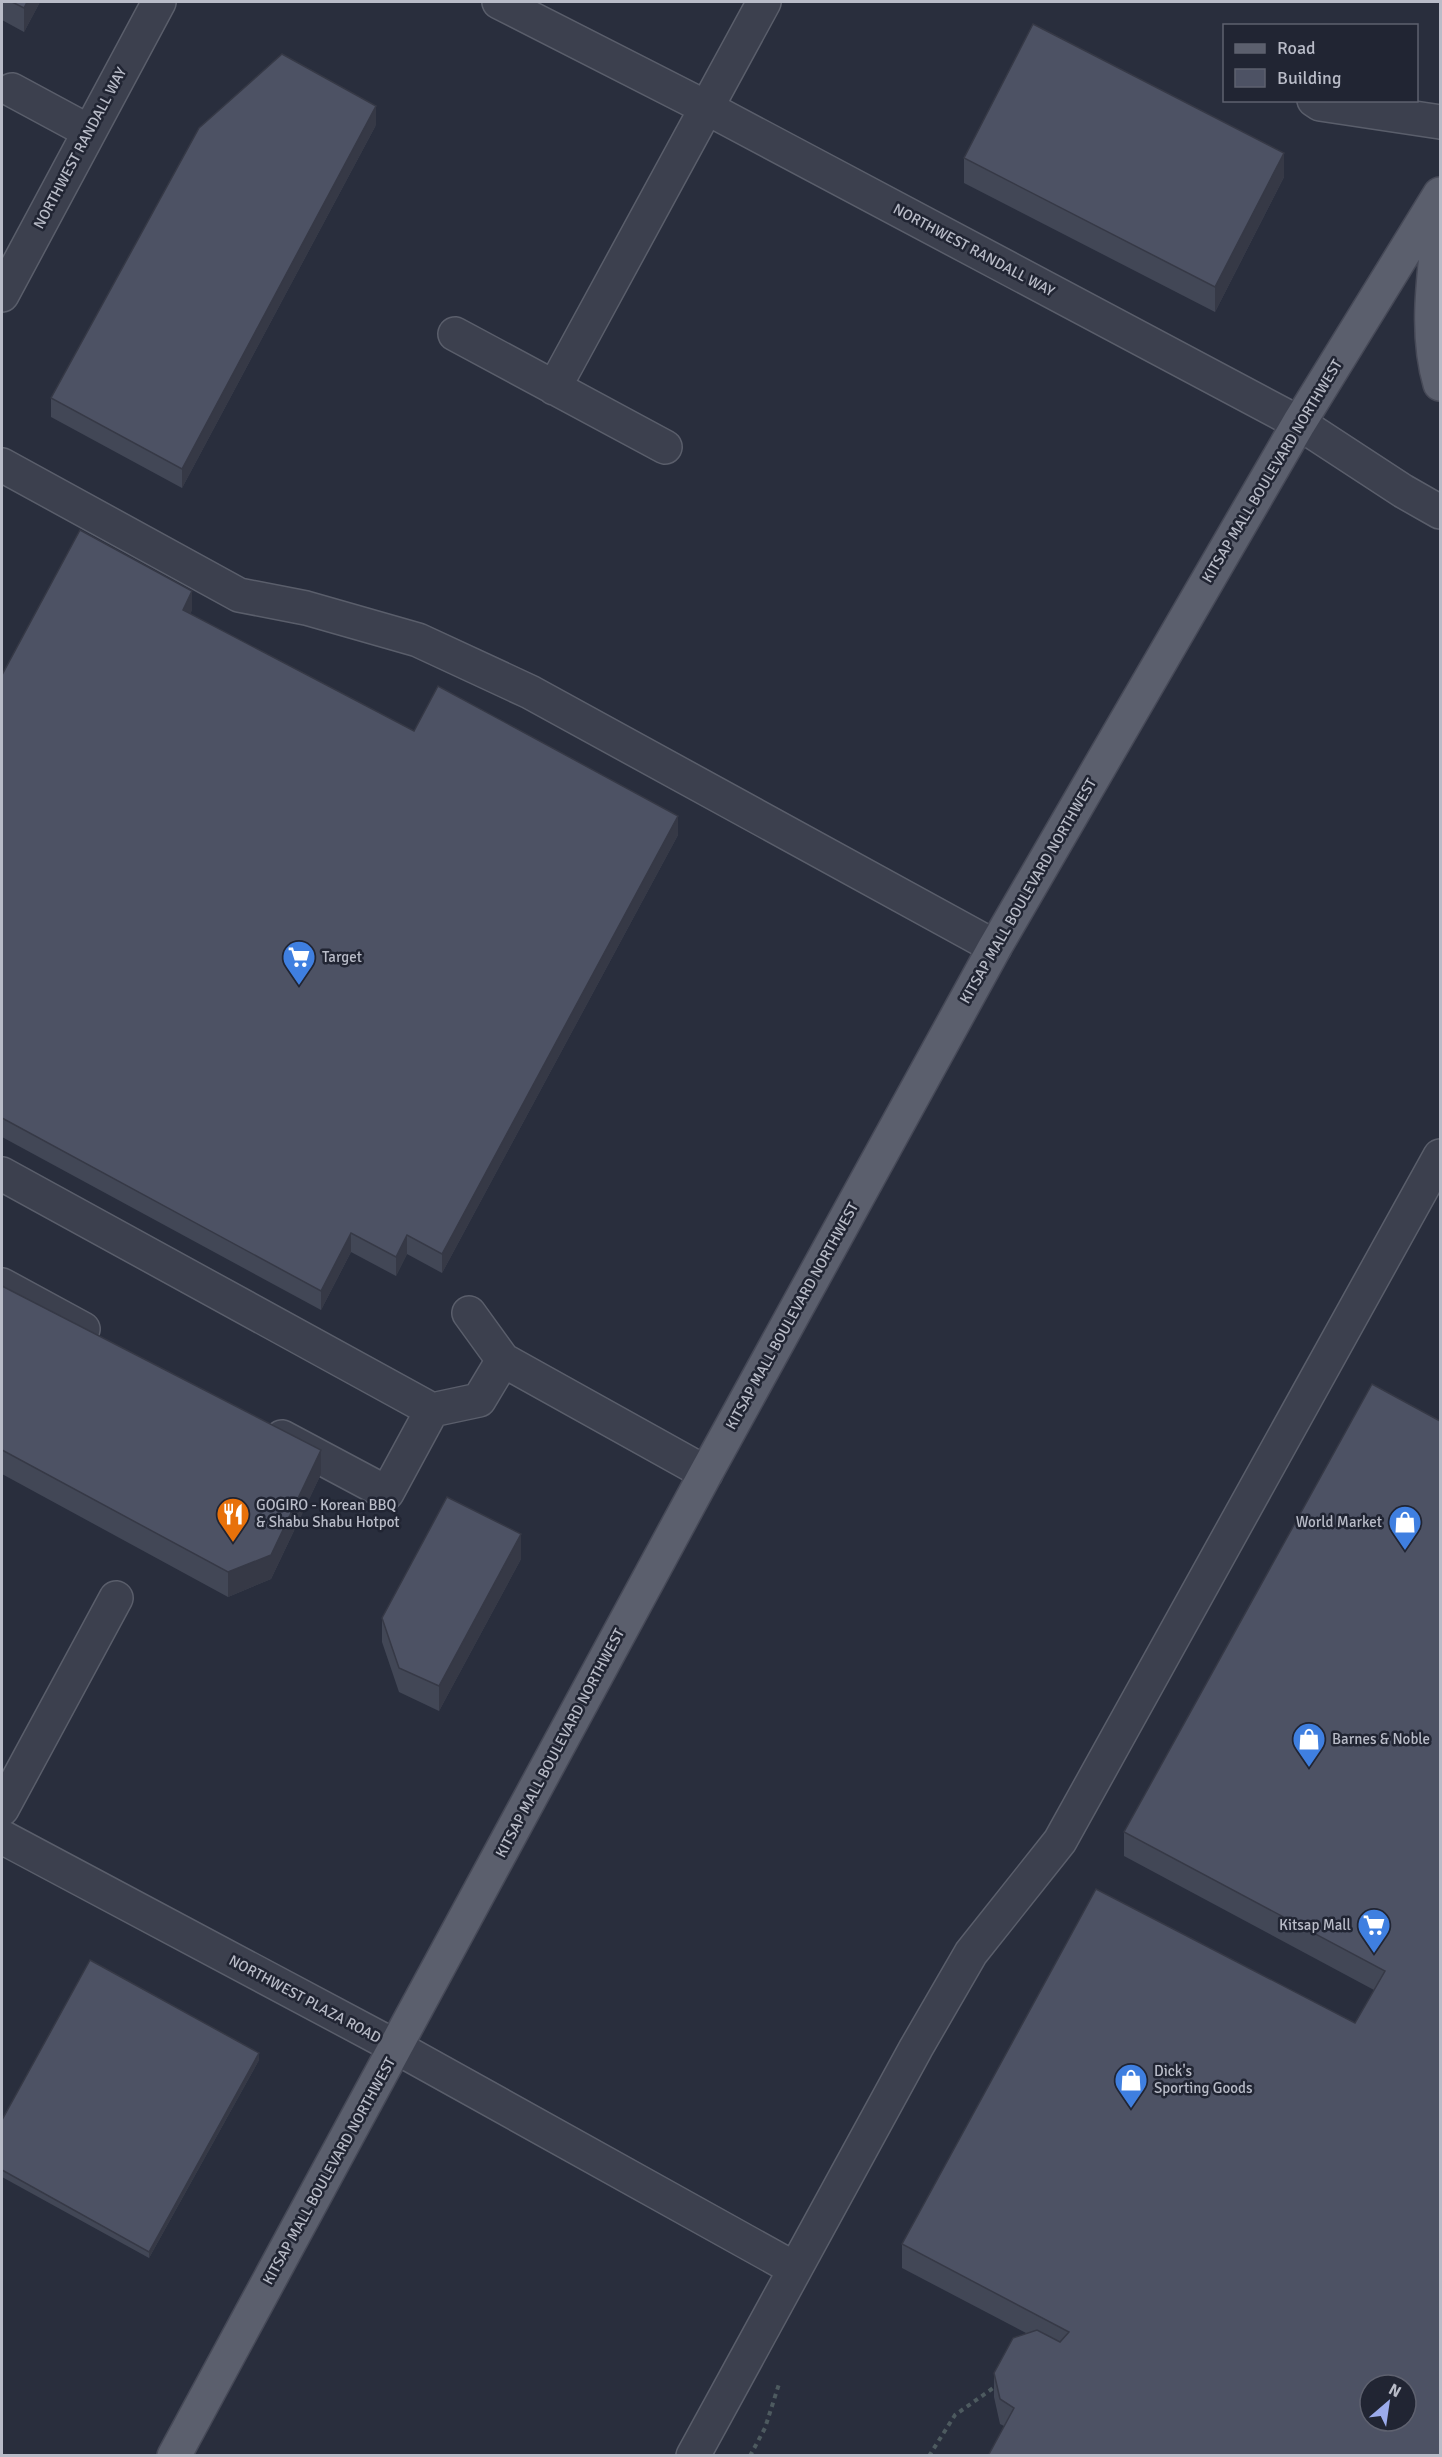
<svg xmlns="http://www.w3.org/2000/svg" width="1442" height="2457" font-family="Signika,sans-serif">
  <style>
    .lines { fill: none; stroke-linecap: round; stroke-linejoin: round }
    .minor-casing { stroke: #5a5e6b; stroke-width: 36 }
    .major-casing { stroke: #464957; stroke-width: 36 }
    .path { stroke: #4d5a5f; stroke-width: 4; stroke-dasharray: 4.5 4.5; stroke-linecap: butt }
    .minor { stroke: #3c404e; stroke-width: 33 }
    .major { stroke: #5b5f6d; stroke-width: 33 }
    .wall { fill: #424756 }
    .shaded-wall { fill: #363946 }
    .building { fill: #4d5264; stroke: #363946; stroke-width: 1.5; fill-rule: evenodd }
    .labels { text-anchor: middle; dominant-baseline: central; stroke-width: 5; stroke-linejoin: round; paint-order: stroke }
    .street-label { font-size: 15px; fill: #b9bcc8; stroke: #212533 }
    .poi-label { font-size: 15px; fill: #b9bcc8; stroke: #212533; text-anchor: start }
  </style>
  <rect width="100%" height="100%" fill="#292e3d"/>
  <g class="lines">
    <defs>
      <path id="minor" d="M499 2 707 108 1299 423 1403 491 1440 512
        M12 90 88 131
        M1314 100 1320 104 1440 122
        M2 295 159 2
        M455 334 665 447
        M554 388 764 2
        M2 465 239 595 306 608 418 640 530 692 995 947
        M2 1174 432 1410 479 1400 503 1360
        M2 1285 83 1329
        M469 1313 503 1360 706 1473
        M282 1437 387 1493 432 1410
        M2 1809 116 1598
        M2 1837 396 2047 795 2269
        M693 2456 916 2048 971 1953 1060 1841 1440 1156"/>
      <path id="major" d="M1440 216C1435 272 1424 329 1440 384
        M174 2456 706 1473 995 947 1299 423 1440 194"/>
    </defs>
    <use href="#minor" class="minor-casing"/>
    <use href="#major" class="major-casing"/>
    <path class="path" d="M750 2456 765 2428 779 2384
      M929 2456 955 2415 996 2386"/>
    <use href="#minor" class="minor"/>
    <use href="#major" class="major"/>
  </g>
  <path class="wall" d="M2 2H40L24 32 2 20Z
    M376 125 182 488 51 417V398Z
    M964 158 1284 177 1215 312 964 183Z
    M192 610 190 614 414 731 678 835 442 1273 407 1254 396 1276 351 1252 321 1310 2 1137V675Z
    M2 1286 321 1474 271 1579 228 1597 2 1474Z
    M1372 1384 1440 2456 1004 2426 1000 2424 994 2397V2373L1026 2333 902 2268V2244L1355 2023 1374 1990 1124 1856V1832Z
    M521 1559 439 1711 399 1692 382 1642V1618Z
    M259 2060 149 2258 2 2177V2120Z"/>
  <path class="shaded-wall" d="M27 2H40L24 32V8Z
    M376 106V125L182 488V469Z
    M1284 153V177L1215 312V287Z
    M192 591V610L183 629V610Z
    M678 816V835L442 1273V1254Z
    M351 1233V1252L321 1310V1291Z
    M407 1235V1254L396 1276V1257Z
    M321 1450V1474L271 1579 228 1597V1572Z
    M521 1534V1559L439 1711V1686Z
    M259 2053V2060L149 2258V2252Z"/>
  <path class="building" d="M12 2H27L24 8Z
    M1033 24 1284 153 1215 287 964 158Z
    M282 54 376 106 182 469 51 398 199 128Z
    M80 530 192 591 183 610 414 731 438 686 678 816 442 1254 407 1235 396 1257 351 1233 321 1291 2 1118V675Z
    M2 1286 321 1450 271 1555 228 1572 2 1450Z
    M1372 1384 1440 1421V2456H988L1014 2408 1000 2399 994 2373 1013 2338 1037 2330 1060 2342 1069 2332 902 2244 1096 1889 1355 2023 1385 1971 1124 1832ZM1370 2385H1406V2421H1370Z
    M447 1497 521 1534 439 1686 399 1668 382 1618Z
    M90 1960 259 2053 149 2252 2 2170V2120Z"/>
  <defs>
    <symbol id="supermarket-pin" viewBox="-11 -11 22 30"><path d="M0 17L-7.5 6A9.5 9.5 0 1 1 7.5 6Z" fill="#3f7fe0" stroke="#212533"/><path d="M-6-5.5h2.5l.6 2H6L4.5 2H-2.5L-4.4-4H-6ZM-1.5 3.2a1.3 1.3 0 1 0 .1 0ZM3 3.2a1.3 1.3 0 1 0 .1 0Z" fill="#fff"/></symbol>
    <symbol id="restaurant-pin" viewBox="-11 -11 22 30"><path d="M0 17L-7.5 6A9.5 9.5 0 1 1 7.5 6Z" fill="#e8710a" stroke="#212533"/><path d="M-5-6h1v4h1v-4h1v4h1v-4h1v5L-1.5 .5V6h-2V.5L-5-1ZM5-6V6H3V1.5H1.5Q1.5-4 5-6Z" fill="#fff"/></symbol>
    <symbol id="shop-pin" viewBox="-11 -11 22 30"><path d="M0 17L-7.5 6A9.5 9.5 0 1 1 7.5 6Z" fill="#3f7fe0" stroke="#212533"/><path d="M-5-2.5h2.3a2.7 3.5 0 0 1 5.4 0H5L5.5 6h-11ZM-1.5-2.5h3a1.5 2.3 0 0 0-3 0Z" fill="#fff"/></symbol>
  </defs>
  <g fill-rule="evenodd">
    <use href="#supermarket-pin" x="280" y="938" width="38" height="52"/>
    <use href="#restaurant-pin" x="214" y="1495" width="38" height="52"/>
    <use href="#shop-pin" x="1386" y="1503" width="38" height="52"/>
    <use href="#shop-pin" x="1290" y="1720" width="38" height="52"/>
    <use href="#supermarket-pin" x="1355" y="1906" width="38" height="52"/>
    <use href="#shop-pin" x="1112" y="2061" width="38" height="52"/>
  </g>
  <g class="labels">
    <g class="street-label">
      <text transform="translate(80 148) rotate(-62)">NORTHWEST RANDALL WAY</text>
      <text transform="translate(974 250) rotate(28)">NORTHWEST RANDALL WAY</text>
      <text transform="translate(1272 471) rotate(-59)">KITSAP MALL BOULEVARD NORTHWEST</text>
      <text transform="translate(1028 891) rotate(-60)">KITSAP MALL BOULEVARD NORTHWEST</text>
      <text transform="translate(792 1316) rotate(-61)">KITSAP MALL BOULEVARD NORTHWEST</text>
      <text transform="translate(560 1743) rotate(-62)">KITSAP MALL BOULEVARD NORTHWEST</text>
      <text transform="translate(305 1999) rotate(28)">NORTHWEST PLAZA ROAD</text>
      <text transform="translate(329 2171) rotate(-61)">KITSAP MALL BOULEVARD NORTHWEST</text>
    </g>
    <g class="poi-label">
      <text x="322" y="957">Target</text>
      <text x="256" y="1505">GOGIRO - Korean BBQ<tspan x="256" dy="17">&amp; Shabu Shabu Hotpot</tspan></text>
      <text x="1382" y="1522" text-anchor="end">World Market</text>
      <text x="1332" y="1739">Barnes &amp; Noble</text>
      <text x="1351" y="1925" text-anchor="end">Kitsap Mall</text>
      <text x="1154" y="2071">Dick's<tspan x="1154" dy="17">Sporting Goods</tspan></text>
    </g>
  </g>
  <rect width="1442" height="2457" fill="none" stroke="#b9bcc8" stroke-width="6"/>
  <rect x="1223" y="24" width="195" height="78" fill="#212533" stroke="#5e616f" stroke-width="1.5"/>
  <rect x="1235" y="44" width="30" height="9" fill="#5b5f6d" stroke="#5e616f" stroke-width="1.5"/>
  <text x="1277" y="54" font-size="18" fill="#b9bcc8">Road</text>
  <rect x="1235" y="69" width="30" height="18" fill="#4d5264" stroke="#5e616f" stroke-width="1.5"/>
  <text x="1277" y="84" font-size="18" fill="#b9bcc8">Building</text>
  <g transform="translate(1388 2403) rotate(29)"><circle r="28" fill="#212533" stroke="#5e616f" stroke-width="1.5"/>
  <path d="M0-4.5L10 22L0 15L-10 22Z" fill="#9babeb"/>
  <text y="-9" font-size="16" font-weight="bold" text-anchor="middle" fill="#b9bcc8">N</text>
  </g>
</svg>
